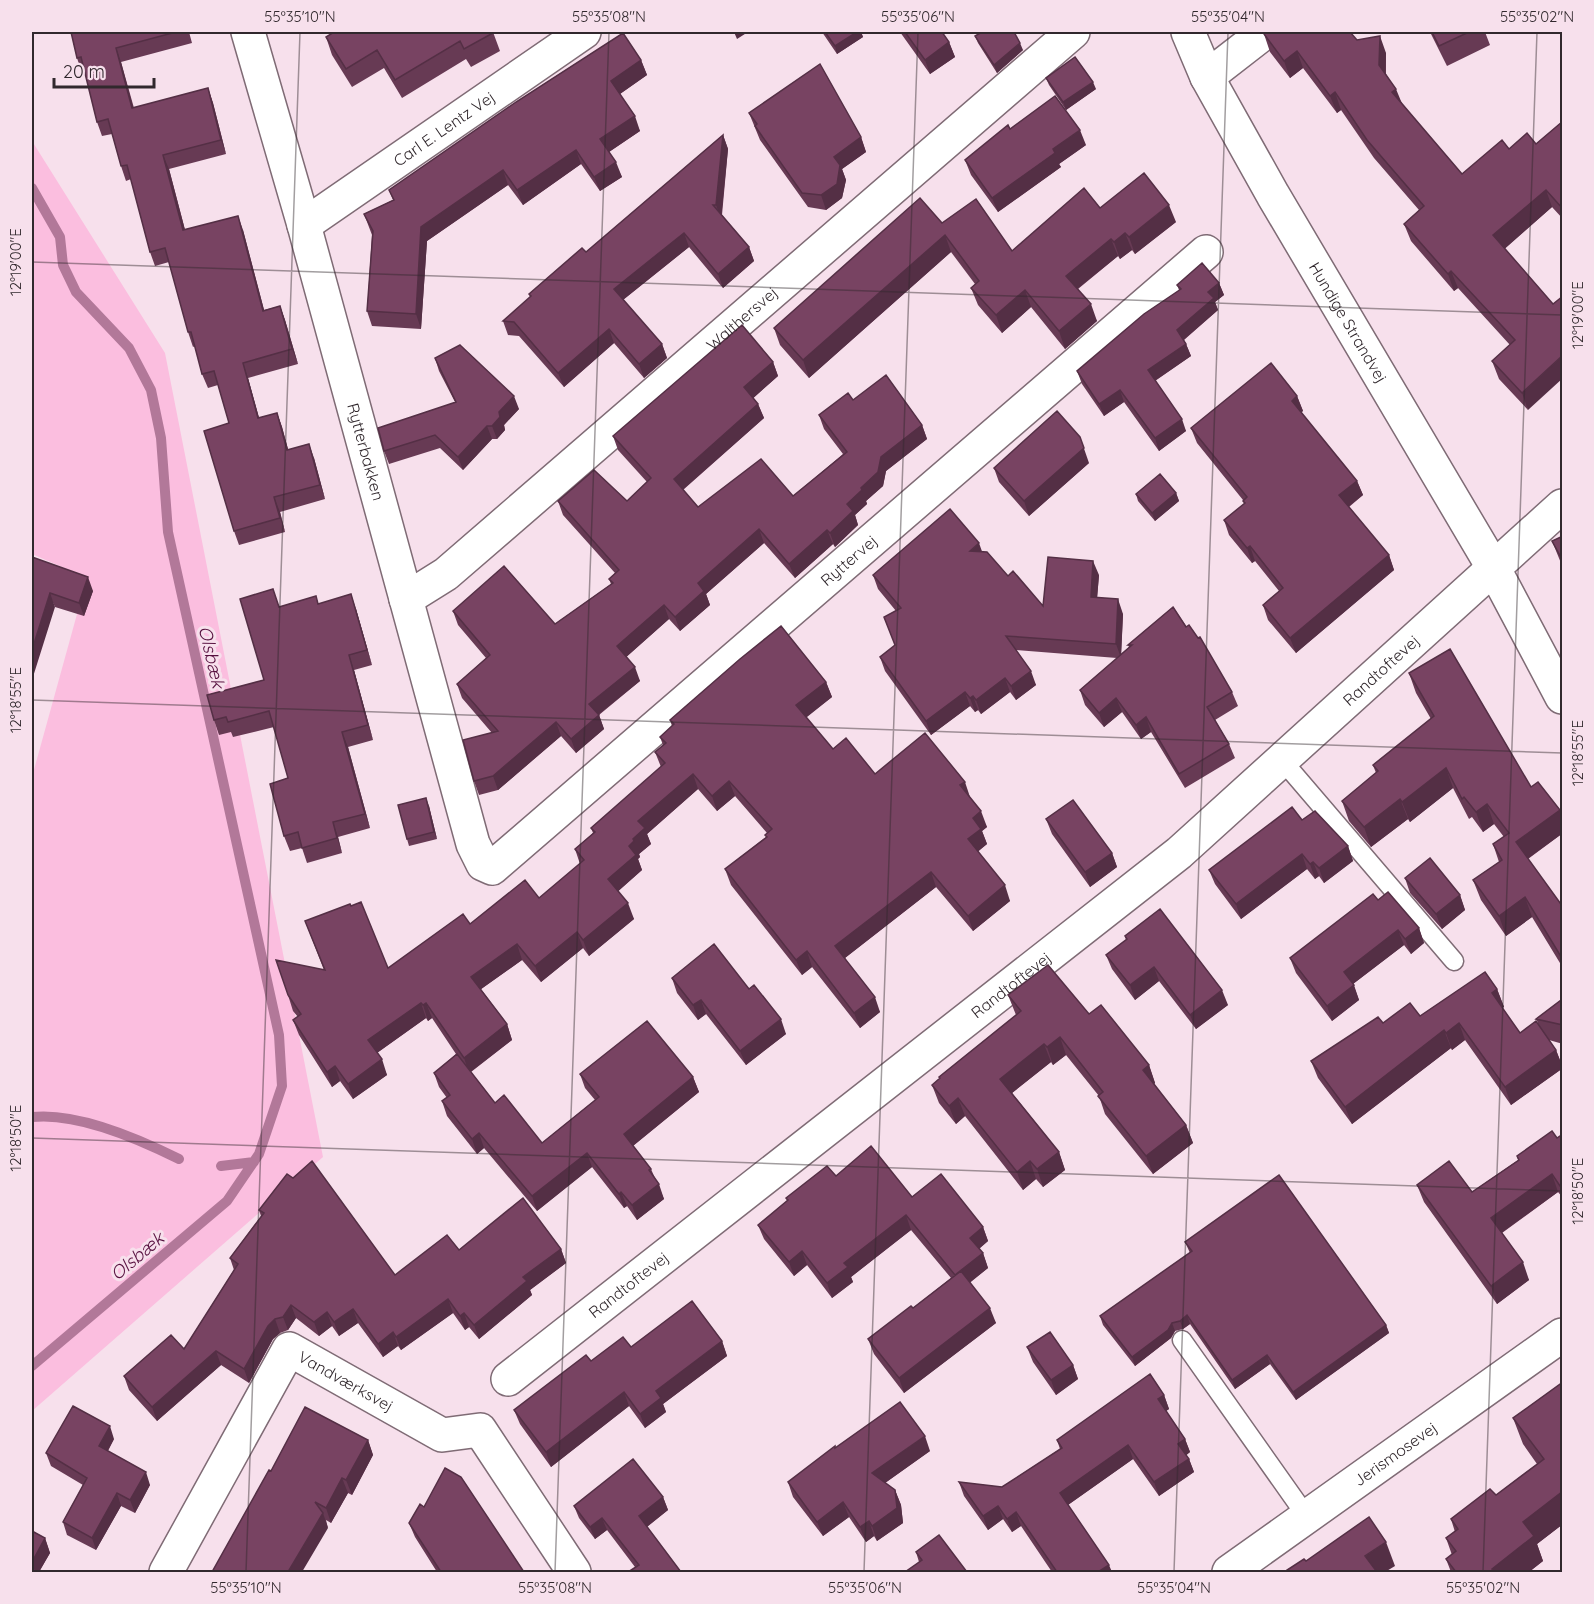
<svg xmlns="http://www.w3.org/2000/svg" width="1594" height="1604" font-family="Quicksand,sans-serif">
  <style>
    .green { fill: #fbbedf }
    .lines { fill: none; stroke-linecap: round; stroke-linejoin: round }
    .stream { stroke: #b27899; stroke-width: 10 }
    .lane-casing { stroke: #7f6b75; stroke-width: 21 }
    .street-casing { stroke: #7f6b75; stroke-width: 36 }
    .secondary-casing { stroke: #7f6b75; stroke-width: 36 }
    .lane { stroke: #fff; stroke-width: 18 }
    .street { stroke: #fff; stroke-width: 33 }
    .secondary { stroke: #fff; stroke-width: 33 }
    .wall { fill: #673a54 }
    .shaded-wall { fill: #542f45 }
    .building { fill: #784362; stroke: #542f45; stroke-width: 1.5 }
    .ticks { fill: none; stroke: #31282d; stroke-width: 1.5; stroke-opacity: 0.45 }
    .labels { text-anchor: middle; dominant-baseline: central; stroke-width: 6; stroke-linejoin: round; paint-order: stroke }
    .street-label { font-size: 16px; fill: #31282d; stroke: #f7e0ec }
    .water-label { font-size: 18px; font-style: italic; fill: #560f3e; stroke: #f7e0ec }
    .neatline { fill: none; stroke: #31282d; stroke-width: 2 }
    .ticks-label { font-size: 15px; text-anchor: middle; fill: #31282d }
  </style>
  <rect width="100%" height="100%" fill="#f7e0ec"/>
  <path class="green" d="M32 141 165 353 323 1157 32 1411V777L87 578 32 554Z"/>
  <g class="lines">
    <path class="stream" d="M32 188 60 237 63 265 76 292 129 348 151 390 161 438 168 532 279 1035 282 1086 259 1154 227 1201 32 1366
      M32 1117C77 1112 139 1139 179 1159
      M221 1166 254 1162"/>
    <defs>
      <path id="lane" d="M1281 759 1454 961
        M1182 1340 1307 1517"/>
      <g id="street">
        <path id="s1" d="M248 32 304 225 473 844 483 864 492 868 1206 252"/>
        <path d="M1207 77 1265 32"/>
        <path id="s2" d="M304 225 584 32"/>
        <path id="s3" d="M406 599 446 574 1073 32"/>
        <path id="s4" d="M508 1379 1179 853 1562 506"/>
        <path id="s5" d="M166 1572 289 1349 442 1435 480 1430 574 1572"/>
        <path id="s6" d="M1229 1572 1562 1335"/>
      </g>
      <g id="secondary">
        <path id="s7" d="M1188 32 1207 77 1273 195 1493 567 1562 697"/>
      </g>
    </defs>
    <use href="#lane" class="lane-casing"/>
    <use href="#street" class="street-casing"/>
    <use href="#secondary" class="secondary-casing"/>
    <use href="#lane" class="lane"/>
    <use href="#street" class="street"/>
    <use href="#secondary" class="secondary"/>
  </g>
  <path class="wall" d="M71 32H189L192 43 121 62 134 108 208 88 213 103 226 154 169 169 185 230H243L264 310 280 306 285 320 298 364 248 378 259 418 277 413 282 427 288 449 314 458 325 499 280 512 285 532 239 545 234 531 229 423 218 385 208 388 202 374 195 346 193 347 188 332 169 262 155 266 150 252 131 179 126 181 121 166 112 134 102 136 97 122 85 72 82 73 77 58Z
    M493 32 500 51 471 67 466 59 402 98 384 68 352 87 332 55 326 37Z
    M822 32H861L863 37 837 54Z
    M900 32H942L949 42 955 57 930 74Z
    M1430 32H1485L1490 45 1447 66Z
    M1311 33 1357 40 1386 53V74L1402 104 1462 174 1509 149 1536 144 1563 121V219L1552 207 1505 248 1528 410 1499 379 1492 361 1510 345 1458 288 1454 291 1411 241 1404 224 1419 210 1374 158 1341 110 1337 113 1303 68 1290 78 1270 52 1264 34Z
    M975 36 1023 50 997 73 978 43Z
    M641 60 647 75 620 94 640 131 609 152 622 177 600 191 581 164 523 205 508 185 427 241 421 329 372 326 367 311 372 235 364 214 393 200 389 190Z
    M1046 78 1096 89 1066 110 1049 85Z
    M749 113 861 137 866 152 842 169 846 180 842 198 826 210 808 207 760 140Z
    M1010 129 1086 145 1059 164 1061 167 998 212 971 175 965 160Z
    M723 135 728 149 722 215 749 247 754 261 723 288 689 247 623 300 662 344 667 358 644 378 614 343 564 387 519 336 508 335 503 321 530 297 529 294 586 252Z
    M1100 208 1176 222 1135 254 1132 250 1120 259 1118 256 1078 289 1097 321 1065 349 1031 307 1002 333 978 305 971 288 975 284 951 252 809 378 780 345 774 328 942 223 1012 251Z
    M1219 283 1224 295 1215 302 1218 310 1184 340 1186 344 1191 356 1155 381 1186 431 1159 451 1124 402 1104 416 1082 384 1077 371 1179 290 1177 285Z
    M435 358 519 409 504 425 505 430 497 439H492L463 470 440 448 389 464 384 451 455 402 439 371Z
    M773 362 778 376 753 398 758 404 764 418 683 490 698 507 793 496 843 454 824 429 819 415 853 400 922 425 927 439 886 471 883 486 866 501 867 504 855 515 858 525 835 547 833 544 795 578 764 543 706 594 710 605 680 631 669 619 626 657 640 681 599 715 604 729 576 753 561 736 498 790 479 795 474 781 492 733 462 698 457 684 486 658 458 625 453 611 555 624 611 584 609 579 615 573 563 515 558 501H627L647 482 618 450 613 436Z
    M1297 396 1303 411 1301 412 1357 481 1363 495 1349 507 1389 555 1394 570 1296 653 1268 620 1263 605 1279 591 1255 561 1252 563 1229 535 1224 520 1244 504 1243 500 1197 443 1191 428Z
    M1089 463 1029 516 999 482 994 468Z
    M1176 493 1179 501 1155 521 1138 501 1136 494Z
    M1563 536V568L1552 541Z
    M982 552 1008 576 1043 606 1099 575 1097 598 1123 614 1121 654 1129 647 1128 645 1173 607 1232 692 1238 706 1215 720 1229 744 1235 758 1185 788 1151 732 1141 739 1122 712 1104 727 1085 705 1080 690 1117 658 1016 650 1036 685 1016 700 1010 692 981 714 978 710 975 712 970 706 931 735 885 671 880 657 895 646 896 611 878 589 873 575Z
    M32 557 93 591 84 616 55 607Z
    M319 603 356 609 372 665 354 670 373 740 348 747 370 828 338 837 342 853 307 863 302 848 290 851 284 836 288 778 274 727 233 737 231 732 219 735 214 720 264 680 279 607Z
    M1409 673 1531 787 1560 810 1563 818V833L1528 859 1563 907V968L1532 917 1506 936 1481 900 1473 880 1499 862 1493 844 1504 837 1494 824 1483 832 1472 817 1469 819 1453 788 1410 822 1408 819 1371 847 1349 821 1342 801 1376 773 1373 765 1431 719 1416 693Z
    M826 682 832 697 806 717 833 749 875 774 970 797 987 827 982 831 987 844 978 851 1010 901 973 931 936 887 845 958 880 1012 860 1028 812 967 802 975 731 885 725 869 766 837 765 835 767 833 735 796 717 811 698 789 647 834 651 844 639 854 640 857 638 859 642 870 618 891 634 919 589 956 583 948 541 982 522 960 481 989 507 1024 512 1040 471 1072 495 1103 542 1143 595 1100 585 1088 580 1074 693 1077 699 1092 633 1146 651 1169 664 1199 637 1220 627 1206 624 1208 592 1167 537 1211 484 1148 477 1154 447 1116 442 1101 447 1098 439 1087 434 1073 456 1054 432 1018 428 1021 426 1018 377 1053 387 1075 353 1099 340 1081 332 1087 299 1035 293 1020 298 1017 293 1011 288 995 324 970 305 921 388 968 470 924 539 898 580 864 575 849 593 833 591 828 661 767 655 752 663 745 660 737 672 726 670 720Z
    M429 806 437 839 409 846 407 839Z
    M1046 819 1112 853 1117 867 1090 887 1052 834Z
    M1302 820 1348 846 1353 861 1324 883 1319 876 1315 879 1307 869 1241 919 1215 884 1209 870Z
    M1405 878 1460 895 1465 910 1442 929 1410 893Z
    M1378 900 1419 928 1424 943 1411 954 1404 945 1353 984 1359 1000 1332 1021 1296 973 1290 958Z
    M1125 936 1228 1005 1196 1029 1159 981 1135 1000 1112 969 1106 955 1126 940Z
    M672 978 749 989 786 1034 746 1065 706 1014 698 1020 677 993Z
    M1497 989 1504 1007 1502 1008 1520 1033 1538 1023 1536 1019 1561 1000 1563 996V1044L1549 1040 1556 1050 1563 1068 1511 1105 1465 1040 1452 1050 1451 1048 1352 1124 1318 1078 1311 1061 1383 1023 1420 1016Z
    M1008 995 1089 1014 1149 1065 1155 1083 1154 1084 1186 1125 1193 1143 1153 1174 1105 1114 1099 1096 1066 1055 1053 1065 1051 1062 1012 1093 1059 1152 1065 1170 1043 1187 1036 1179 1023 1190 965 1116 956 1124 939 1103 932 1085 940 1079 939 1077 1016 1015Z
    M1563 1134V1198L1558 1192 1502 1233 1529 1280 1497 1304 1424 1202 1417 1185 1472 1192 1518 1160 1517 1156 1557 1138Z
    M836 1176 912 1197 983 1227 988 1241 979 1249 983 1253 988 1268 970 1282 996 1323 904 1393 874 1354 868 1339 913 1308 951 1278 911 1230 851 1277 853 1282 832 1298 807 1265 794 1276 764 1239 758 1225 787 1201 786 1198Z
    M259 1210 395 1275 459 1250 561 1249 566 1263 530 1290 532 1295 479 1339 469 1327 465 1330 453 1313 401 1350 398 1346 383 1357 358 1323 339 1336 332 1326 319 1336 296 1318 288 1330 280 1333 273 1339 249 1383 221 1365 157 1421 129 1390 124 1376 184 1349 234 1270 230 1258 261 1216Z
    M1185 1242 1386 1325 1389 1333 1296 1400 1270 1364 1235 1389 1190 1324 1183 1329 1175 1331 1171 1338 1135 1366 1103 1325 1100 1316 1190 1253Z
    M722 1341 727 1356 663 1404 666 1412 645 1428 629 1406 551 1467 520 1424 514 1410 591 1361 631 1347Z
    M1027 1347 1073 1365 1078 1379 1056 1395 1033 1362Z
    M1563 1382V1524L1537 1544 1543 1561 1529 1572H1451L1446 1559 1452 1555 1446 1538 1455 1532 1451 1519 1496 1495 1537 1464 1523 1444 1513 1418Z
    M1164 1395 1169 1409 1166 1411 1185 1439 1190 1452 1186 1455 1189 1459 1194 1472 1159 1496 1133 1459 1068 1505 1112 1572H1052L1021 1526 1012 1532 1003 1519 988 1530 964 1496 959 1482 1002 1487 1060 1449 1057 1440Z
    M114 1439 108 1451 150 1485 135 1513 121 1506 96 1550 67 1535 63 1522 83 1485 51 1466 46 1453Z
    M368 1440 373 1455 352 1495 348 1493 331 1523 326 1520 328 1528 271 1471Z
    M835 1448 930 1451 885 1483 895 1490 901 1505 903 1523 877 1541 874 1536 866 1542 849 1517 823 1536 793 1497 788 1482Z
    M663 1497 668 1510 647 1527 681 1572 635 1567 607 1530 595 1539 579 1518 574 1506Z
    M409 1523 524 1572H437L415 1537Z
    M32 1531 45 1538 50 1553 39 1572H32Z
    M916 1552 967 1572 919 1562Z"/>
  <path class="shaded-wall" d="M734 32H748L737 39Z
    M857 32H861L863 37 837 54 835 46Z
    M1380 36 1386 53 1385 82 1379 65Z
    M949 42 955 57 930 74 925 60Z
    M1020 43 1023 50 997 73 994 65Z
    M116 48 121 62 137 122 132 108Z
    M1297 51 1303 68 1290 78 1284 61Z
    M641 60 647 75 617 96 611 81Z
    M1093 82 1096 89 1066 110 1063 102Z
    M208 88 213 103 226 154 221 140Z
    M1396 89 1403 106 1392 92Z
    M1335 92 1341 110 1337 113 1330 96Z
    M635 116 640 131 606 154 600 139Z
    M1080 130 1086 145 1059 164 1061 167 998 212 992 198 1053 149Z
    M723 135 728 149 721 219 716 205Z
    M861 137 866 152 842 169 846 180 842 198 826 210 821 195 834 157Z
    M576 150 581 164 523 205 517 190Z
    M163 155 169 169 189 245 183 230Z
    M616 162 622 177 600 191 594 177Z
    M503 170 508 185 427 241 421 329 416 314 421 227Z
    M1546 190 1552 207 1500 253 1493 235Z
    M1169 205 1176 222 1135 254 1129 237Z
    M238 216 243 230 268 325 263 311Z
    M684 233 689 247 619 303 614 289Z
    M1125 233 1132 250 1120 259 1114 242Z
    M945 235 951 252 809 378 803 360Z
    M1111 239 1118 256 1072 293 1066 276Z
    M749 247 754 261 723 288 718 274Z
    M1451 271 1458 288 1454 291 1448 274Z
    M1219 283 1224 295 1215 302 1218 310 1181 342 1177 330 1208 292Z
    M1025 290 1031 307 1002 333 996 315Z
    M1091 304 1097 321 1065 349 1059 331Z
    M280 306 285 320 298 364 292 349Z
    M609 329 614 343 564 387 558 373Z
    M662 344 667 358 644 378 639 364Z
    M1186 344 1191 356 1153 382 1148 370Z
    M1563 355V378L1528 410 1522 393Z
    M773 362 778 376 749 402 744 387Z
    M243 363 248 378 263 432 258 418Z
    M1120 390 1124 402 1104 416 1099 404Z
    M514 396 519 409 504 425 505 430 497 439 492 426 499 412Z
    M1297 396 1303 411 1297 416 1292 401Z
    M758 404 764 418 679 493 674 479Z
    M277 413 282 427 292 464 287 450Z
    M1182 419 1186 431 1159 451 1155 438Z
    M922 425 927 439 886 471 883 486 866 501 867 504 855 515 858 525 835 547 830 533 847 504 861 488 881 457Z
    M487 426 492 439 463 470 458 457Z
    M1080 437 1089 463 1029 516 1024 501Z
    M309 444 314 458 325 499 320 485Z
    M1357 481 1363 495 1344 510 1339 495Z
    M1176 493 1179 501 1155 521 1152 513Z
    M274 497 280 512 285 532 280 518Z
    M759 529 764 543 706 594 710 605 680 631 675 617 698 583Z
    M827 530 833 544 795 578 789 564Z
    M979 543 984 557 970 551Z
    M1250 546 1255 561 1252 563 1247 548Z
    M1389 555 1394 570 1296 653 1290 638Z
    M1093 561 1099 575 1096 611 1091 597Z
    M88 577 93 591 84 616 79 603Z
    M50 593 55 607 32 680V650Z
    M351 594 356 609 372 665 367 650Z
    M1118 599 1123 614 1121 658 1116 644Z
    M664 605 669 619 623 660 617 646Z
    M349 655 354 670 373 740 368 725Z
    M635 667 640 681 594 718 589 704Z
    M1031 671 1036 685 1016 700 1011 686Z
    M1005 678 1010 692 981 714 976 700Z
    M826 682 832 697 802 721 796 705Z
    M965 692 970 706 931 735 926 721Z
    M973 696 978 710 975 712 970 698Z
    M1116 698 1122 712 1104 727 1099 713Z
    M599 715 604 729 576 753 571 739Z
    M1146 717 1151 732 1141 739 1136 725Z
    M556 722 561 736 498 790 493 776Z
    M342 732 348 747 370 828 365 814Z
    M1446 768 1453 788 1410 822 1402 802Z
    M693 774 698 789 647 834 651 844 639 854 640 857 638 859 642 870 614 895 608 879 633 839 638 821Z
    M729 781 735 796 717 811 712 796Z
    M965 782 970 797 960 785Z
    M426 798 429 806 437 839 434 832Z
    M1400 799 1408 819 1371 847 1364 827Z
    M1487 804 1494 824 1483 832 1476 812Z
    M1560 810 1563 818V833L1523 862 1516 842Z
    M981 811 987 827 982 831 987 844 974 855 968 839 973 818Z
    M333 822 338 837 342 853 337 838Z
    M1348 846 1353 861 1324 883 1319 868Z
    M1112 853 1117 867 1090 887 1085 872Z
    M1302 854 1307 869 1241 919 1236 904Z
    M1313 862 1319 876 1315 879 1310 864Z
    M931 872 936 887 841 961 835 946Z
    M1005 885 1010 901 973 931 968 916Z
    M1460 895 1465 910 1442 929 1436 914Z
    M1525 897 1532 917 1506 936 1499 916Z
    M628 903 634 919 589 956 583 940Z
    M1419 928 1424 943 1411 954 1405 939Z
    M1398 930 1404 945 1349 987 1344 972Z
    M577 932 583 948 541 982 535 966Z
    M517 944 522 960 477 992 471 977Z
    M807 951 812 967 802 975 796 960Z
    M1154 967 1159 981 1135 1000 1130 985Z
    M1354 985 1359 1000 1332 1021 1327 1006Z
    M1497 989 1504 1007 1498 1011 1492 993Z
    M1222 990 1228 1005 1196 1029 1190 1015Z
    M875 997 880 1012 860 1028 854 1013Z
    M701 1000 706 1014 698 1020 693 1005Z
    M421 1003 426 1018 374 1055 368 1040Z
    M426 1003 432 1018 428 1021 423 1005Z
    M781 1019 786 1034 746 1065 740 1051Z
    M1459 1023 1465 1040 1452 1050 1446 1033Z
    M507 1024 512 1040 469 1073 464 1058Z
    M1444 1030 1451 1048 1352 1124 1345 1107Z
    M1060 1037 1066 1055 1053 1065 1047 1047Z
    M1044 1044 1051 1062 1007 1097 1000 1079Z
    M1556 1050 1563 1068 1511 1105 1505 1087Z
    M382 1059 387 1075 353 1099 348 1084Z
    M1149 1065 1155 1083 1150 1088 1143 1070Z
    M335 1066 340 1081 332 1087 327 1072Z
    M693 1077 699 1092 629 1149 624 1134Z
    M958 1098 965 1116 956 1124 949 1106Z
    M1186 1125 1193 1143 1153 1174 1146 1156Z
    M479 1133 484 1148 477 1154 472 1139Z
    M1059 1152 1065 1170 1043 1187 1037 1169Z
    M587 1153 592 1167 537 1211 532 1196Z
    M1030 1161 1036 1179 1023 1190 1017 1172Z
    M1552 1174 1558 1192 1497 1236 1491 1218Z
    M659 1184 664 1199 637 1220 632 1205Z
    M621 1192 627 1206 624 1208 619 1194Z
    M906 1215 911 1230 851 1277 853 1282 832 1298 827 1283 844 1263Z
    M983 1227 988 1241 975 1252 970 1238Z
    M561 1249 566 1263 530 1290 532 1295 479 1339 474 1325 523 1277Z
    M802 1251 807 1265 794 1276 789 1262Z
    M983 1253 988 1268 961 1290 956 1275Z
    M1523 1262 1529 1280 1497 1304 1491 1286Z
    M448 1299 453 1313 401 1350 396 1337Z
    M291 1305 296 1318 288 1330 283 1317Z
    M990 1308 996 1323 904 1393 899 1378Z
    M353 1309 358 1323 339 1336 334 1322Z
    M327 1312 332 1326 319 1336 314 1322Z
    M464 1313 469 1327 465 1330 460 1316Z
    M1187 1315 1190 1324 1183 1329 1180 1321Z
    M275 1319 280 1333 273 1339 249 1383 244 1369 268 1326Z
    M1172 1323 1175 1331 1171 1338 1135 1366 1132 1357Z
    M1386 1325 1389 1333 1296 1400 1293 1392Z
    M393 1332 398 1346 383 1357 378 1344Z
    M722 1341 727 1356 663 1404 666 1412 645 1428 640 1414 656 1391Z
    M216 1351 221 1365 157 1421 152 1407Z
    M1267 1355 1270 1364 1235 1389 1232 1380Z
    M1073 1365 1078 1379 1056 1395 1051 1380Z
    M624 1392 629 1406 551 1467 546 1452Z
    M1164 1395 1169 1409 1163 1413 1158 1399Z
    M110 1426 114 1439 103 1459 99 1446Z
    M925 1436 930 1451 878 1488 872 1473Z
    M1185 1439 1190 1452 1183 1458 1178 1444Z
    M368 1440 373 1455 352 1495 346 1480Z
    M1128 1445 1133 1459 1065 1507 1060 1493Z
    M1189 1459 1194 1472 1159 1496 1154 1482Z
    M146 1472 150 1485 135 1513 130 1500Z
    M342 1478 348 1493 331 1523 326 1508Z
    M895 1490 901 1505 903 1523 877 1541 872 1526Z
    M1563 1491V1524L1537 1544 1543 1561 1529 1572H1494L1492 1569 1523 1522Z
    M117 1493 121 1506 96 1550 92 1538Z
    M663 1497 668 1510 644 1529 639 1516Z
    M843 1502 849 1517 823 1536 817 1522Z
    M998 1506 1003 1519 988 1530 983 1516Z
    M1016 1512 1021 1526 1012 1532 1007 1519Z
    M323 1513 328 1528 302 1572H288Z
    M602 1518 607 1530 595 1539 590 1527Z
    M869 1521 874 1536 866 1542 860 1527Z
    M45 1538 50 1553 39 1572H35L32 1562Z
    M1386 1542 1395 1566 1385 1572H1372L1365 1556Z
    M1109 1565 1112 1572H1098Z"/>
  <path class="building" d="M71 32H176L116 48 132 108 208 88 221 140 163 155 183 230 238 216 263 311 280 306 292 349 243 363 258 418 277 413 287 450 309 444 320 485 274 497 280 518 234 531 204 431 229 423 214 371 202 374 191 332H188L165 248 150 252 127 165 121 166 108 119 97 122 81 57 77 58Z
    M334 32H493V33L464 49 460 41 395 80 377 50 346 69 326 37Z
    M825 32H857L835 46Z
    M905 32H942L949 42 925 60Z
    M982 32H1014L1020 43 994 65 975 36Z
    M1267 32H1310L1311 33 1312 32H1350L1357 40 1380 36 1379 65 1396 89 1392 92 1462 174 1502 140 1509 149 1527 133 1536 144 1563 121V209L1546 190 1493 235 1553 304 1563 296V355L1522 393 1492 361 1515 340 1451 271 1448 274 1404 224 1424 206 1367 140 1335 92 1330 96 1297 51 1284 61 1264 34Z
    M1432 32H1469L1439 46Z
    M623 33 641 60 611 81 635 116 600 139 616 162 594 177 576 150 517 190 503 170 421 227 416 314 367 311 373 231 364 214 394 200 389 190 516 102Z
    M1075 57 1093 82 1063 102 1046 78Z
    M820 64 861 137 834 157 840 165 837 184 821 195 802 193 755 126 757 124 749 113Z
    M1055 96 1080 130 1053 149 1055 153 992 198 965 160 1008 125 1010 129Z
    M723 135 716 205H713L749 247 718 274 684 233 614 289 662 344 639 364 609 329 558 373 514 322 503 321 531 296 529 294 582 248 586 252Z
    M1144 173 1169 205 1129 237 1125 233 1114 242 1111 239 1066 276 1091 304 1059 331 1025 290 996 315 971 288 979 281 945 235 803 360 774 328 920 198 942 223 976 199 1012 251 1084 188 1100 208Z
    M1202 263 1219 283 1208 292 1214 298 1177 330 1186 344 1148 370 1182 419 1155 438 1120 390 1099 404 1077 371 1144 314 1181 289 1177 285Z
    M742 325 773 362 744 387 758 404 674 479 698 507 761 459 793 496 847 452 819 415 848 393 853 400 886 375 922 425 881 457 878 472 861 488 862 490 847 504 853 511 830 533 827 530 789 564 759 529 698 583 704 591 675 617 664 605 617 646 635 667 589 704 599 715 571 739 556 722 493 776 474 781 463 740 498 731 457 684 490 655 453 611 504 566 555 624 613 583 609 579 619 570 558 501 594 470 627 501 651 478 613 436Z
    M460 345 514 396 499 412 500 417 492 426H487L458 457 435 435 384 451 378 428 456 402 435 358Z
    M1271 363 1297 396 1292 401 1357 481 1339 495 1389 555 1290 638 1263 605 1283 588 1250 546 1247 548 1224 520 1245 503 1243 501 1247 497 1191 428Z
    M1057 411 1080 437 1084 448 1024 501 994 468Z
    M1160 474 1176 493 1152 513 1136 494Z
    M950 509 979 543 970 551 987 552 1008 576 1013 571 1043 606 1048 557 1093 561 1091 597 1118 599 1116 644 1006 636 1031 671 1011 686 1005 678 976 700 973 696 970 698 965 692 926 721 880 657 895 645 884 617 901 608 873 575Z
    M1563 536V561L1552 541Z
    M32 557 88 577 79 603 50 593 32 650Z
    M273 589 279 607 316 596 318 604 351 594 367 650 349 655 368 725 342 732 365 814 333 822 337 838 302 848 298 832 284 836 270 784 288 778 269 711 228 722 226 717 214 720 207 695 264 680 240 599Z
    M1173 607 1186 627 1189 625 1198 638 1200 637 1232 692 1207 707 1229 744 1179 774 1146 717 1136 725 1116 698 1099 713 1080 690 1132 645H1128Z
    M781 626 826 682 796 705 833 749 846 738 875 774 925 733 965 782 960 785 981 811 973 818 981 829 968 839 1005 885 968 916 931 872 835 946 875 997 854 1013 807 951 796 960 725 869 767 837 765 835 772 829 729 781 712 796 693 774 638 821 645 828 633 839 634 841 629 846 636 855 608 879 628 903 583 940 577 932 535 966 517 944 471 977 507 1024 464 1058 426 1003 423 1005 421 1003 368 1040 382 1059 348 1084 335 1066 327 1072 293 1020 301 1014 288 995 276 960 325 970 305 921 350 904 351 906 361 902 388 968 463 914 470 924 525 880 539 898 584 860 575 849 595 832 591 828 665 763 655 752 666 743 660 737 674 724 670 720 740 659Z
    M1450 649 1531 787 1538 782 1560 810 1516 842 1563 907V960L1525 897 1499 916 1473 880 1502 860 1493 844 1509 833 1487 804 1476 812 1464 797 1462 799 1446 768 1402 802 1400 799 1364 827 1342 801 1378 771 1373 765 1434 716 1409 673Z
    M426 798 434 832 407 839 398 805Z
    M1073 800 1112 853 1085 872 1046 819Z
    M1292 807 1302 820 1315 811 1348 846 1319 868 1313 862 1310 864 1302 854 1236 904 1209 870Z
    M1430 858 1460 895 1436 914 1405 878Z
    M1388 892 1419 928 1405 939 1398 930 1344 972 1354 985 1327 1006 1290 958 1373 894 1378 900Z
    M1160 909 1222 990 1190 1015 1154 967 1130 985 1106 955 1127 939 1125 936Z
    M714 944 749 989 754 985 781 1019 740 1051 701 1000 693 1005 672 978Z
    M1048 965 1089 1014 1101 1005 1149 1065 1143 1070 1186 1125 1146 1156 1098 1096 1103 1092 1060 1037 1047 1047 1044 1044 1000 1079 1059 1152 1037 1169 1030 1161 1017 1172 958 1098 949 1106 932 1085 940 1078 939 1077 1021 1011 1008 995Z
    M1485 972 1497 989 1492 993 1520 1033 1536 1021 1556 1050 1505 1087 1459 1023 1446 1033 1444 1030 1345 1107 1311 1061 1378 1017 1383 1023 1410 1003 1420 1016Z
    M1563 996V1025L1536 1019 1561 1000Z
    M647 1021 693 1077 624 1134 651 1169 649 1170 659 1184 632 1205 621 1192 619 1194 587 1153 532 1196 479 1133 472 1139 442 1101 450 1095 434 1073 457 1054 495 1103 504 1095 542 1143 599 1097 580 1074Z
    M1552 1131 1557 1138 1563 1134V1184L1560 1186 1552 1174 1491 1218 1523 1262 1491 1286 1417 1185 1449 1161 1472 1192 1519 1160 1517 1156Z
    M871 1146 912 1197 941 1174 983 1227 970 1238 983 1253 955 1275 906 1215 844 1263 848 1267 827 1283 802 1251 789 1262 758 1225 788 1200 786 1198 827 1166 836 1176Z
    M312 1161 395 1275 447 1235 459 1250 523 1198 561 1249 523 1277 527 1281 474 1325 464 1313 460 1316 448 1299 396 1337 393 1332 378 1344 353 1309 334 1322 327 1312 314 1322 291 1305 283 1317 275 1319 268 1326 244 1369 216 1351 152 1407 124 1376 171 1335 184 1349 238 1264 230 1258 264 1213 259 1210 287 1174 293 1178Z
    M1279 1175 1386 1325 1293 1392 1267 1355 1232 1380 1187 1315 1180 1321 1172 1323 1168 1330 1132 1357 1100 1316 1192 1251 1185 1242Z
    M961 1271 990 1308 899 1378 868 1339 911 1306 913 1308Z
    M692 1301 722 1341 656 1391 661 1398 640 1414 624 1392 546 1452 514 1410 586 1355 591 1361 623 1337 631 1347Z
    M1050 1332 1073 1365 1051 1380 1027 1347Z
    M1150 1374 1164 1395 1158 1399 1185 1439 1178 1444 1189 1459 1154 1482 1128 1445 1060 1493 1109 1565 1098 1572H1057L1016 1512 1007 1519 998 1506 983 1516 959 1482 1002 1487 1062 1448 1057 1440Z
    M1563 1382V1491L1523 1522 1534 1536 1492 1569 1495 1572H1456L1446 1559 1456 1551 1446 1538 1458 1529 1451 1519 1490 1489 1496 1495 1544 1459 1513 1418Z
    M900 1402 925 1436 872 1473 895 1490 897 1508 872 1526 869 1521 860 1527 843 1502 817 1522 788 1482 835 1446V1448Z
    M73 1406 110 1426 99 1446 146 1472 130 1500 117 1493 92 1538 63 1522 87 1478 46 1453Z
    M305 1407 368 1440 346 1480 342 1478 326 1508 315 1502 323 1513 288 1572H212L269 1470 271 1471Z
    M633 1459 663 1497 639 1516 681 1572H628L639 1565 602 1518 590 1527 574 1506Z
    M445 1468 461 1477 524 1572H441L409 1523 420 1504 424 1507Z
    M1369 1517 1386 1542 1365 1556 1377 1572H1284L1304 1559 1306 1561Z
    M32 1531 45 1538 32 1562Z
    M939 1535 967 1572H905L922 1560 916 1552Z"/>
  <path class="ticks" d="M32 262 1562 315M32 700 1562 753M32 1138 1562 1191M246 1572 300 32M555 1572 609 32M864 1572 918 32M1174 1572 1228 32M1483 1572 1537 32"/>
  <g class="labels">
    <g class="street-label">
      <text stroke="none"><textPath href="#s2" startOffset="170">Carl E. Lentz Vej</textPath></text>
      <text stroke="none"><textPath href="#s3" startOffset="438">Walthersvej</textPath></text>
      <text stroke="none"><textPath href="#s7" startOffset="332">Hundige Strandvej</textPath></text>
      <text stroke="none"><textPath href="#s1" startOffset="436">Rytterbakken</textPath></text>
      <text stroke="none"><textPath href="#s1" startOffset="1346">Ryttervej</textPath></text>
      <text stroke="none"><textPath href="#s4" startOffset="1125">Randtoftevej</textPath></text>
      <text stroke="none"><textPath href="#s4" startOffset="639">Randtoftevej</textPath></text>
      <text stroke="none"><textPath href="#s4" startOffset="153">Randtoftevej</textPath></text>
      <text stroke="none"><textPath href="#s5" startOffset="320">Vandværksvej</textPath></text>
      <text stroke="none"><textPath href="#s6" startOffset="204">Jerismosevej</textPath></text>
    </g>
    <g class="water-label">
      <text transform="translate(212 657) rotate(77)">Olsbæk</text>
      <text transform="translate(137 1256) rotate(-40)">Olsbæk</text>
    </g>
  </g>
  <rect width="1594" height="1604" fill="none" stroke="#f7e0ec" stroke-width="66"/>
  <path d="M54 78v9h100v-9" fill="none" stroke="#31282d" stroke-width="3"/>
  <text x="63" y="78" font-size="18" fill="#31282d" stroke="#f7e0ec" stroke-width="4.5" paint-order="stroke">20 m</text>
  <rect x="33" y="33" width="1528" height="1538" class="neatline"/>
  <g class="ticks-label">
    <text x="300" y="22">55°35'10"N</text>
    <text x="609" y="22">55°35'08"N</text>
    <text x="918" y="22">55°35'06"N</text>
    <text x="1228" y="22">55°35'04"N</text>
    <text x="1537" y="22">55°35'02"N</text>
    <text transform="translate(16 262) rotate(-90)" y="5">12°19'00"E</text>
    <text transform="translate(1578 315) rotate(-90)" y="5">12°19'00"E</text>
    <text transform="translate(16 700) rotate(-90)" y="5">12°18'55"E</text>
    <text transform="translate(1578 753) rotate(-90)" y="5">12°18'55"E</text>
    <text transform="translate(16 1138) rotate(-90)" y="5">12°18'50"E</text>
    <text transform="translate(1578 1191) rotate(-90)" y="5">12°18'50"E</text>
    <text x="246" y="1593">55°35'10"N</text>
    <text x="555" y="1593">55°35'08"N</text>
    <text x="865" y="1593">55°35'06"N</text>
    <text x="1174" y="1593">55°35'04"N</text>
    <text x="1483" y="1593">55°35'02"N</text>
  </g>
</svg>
